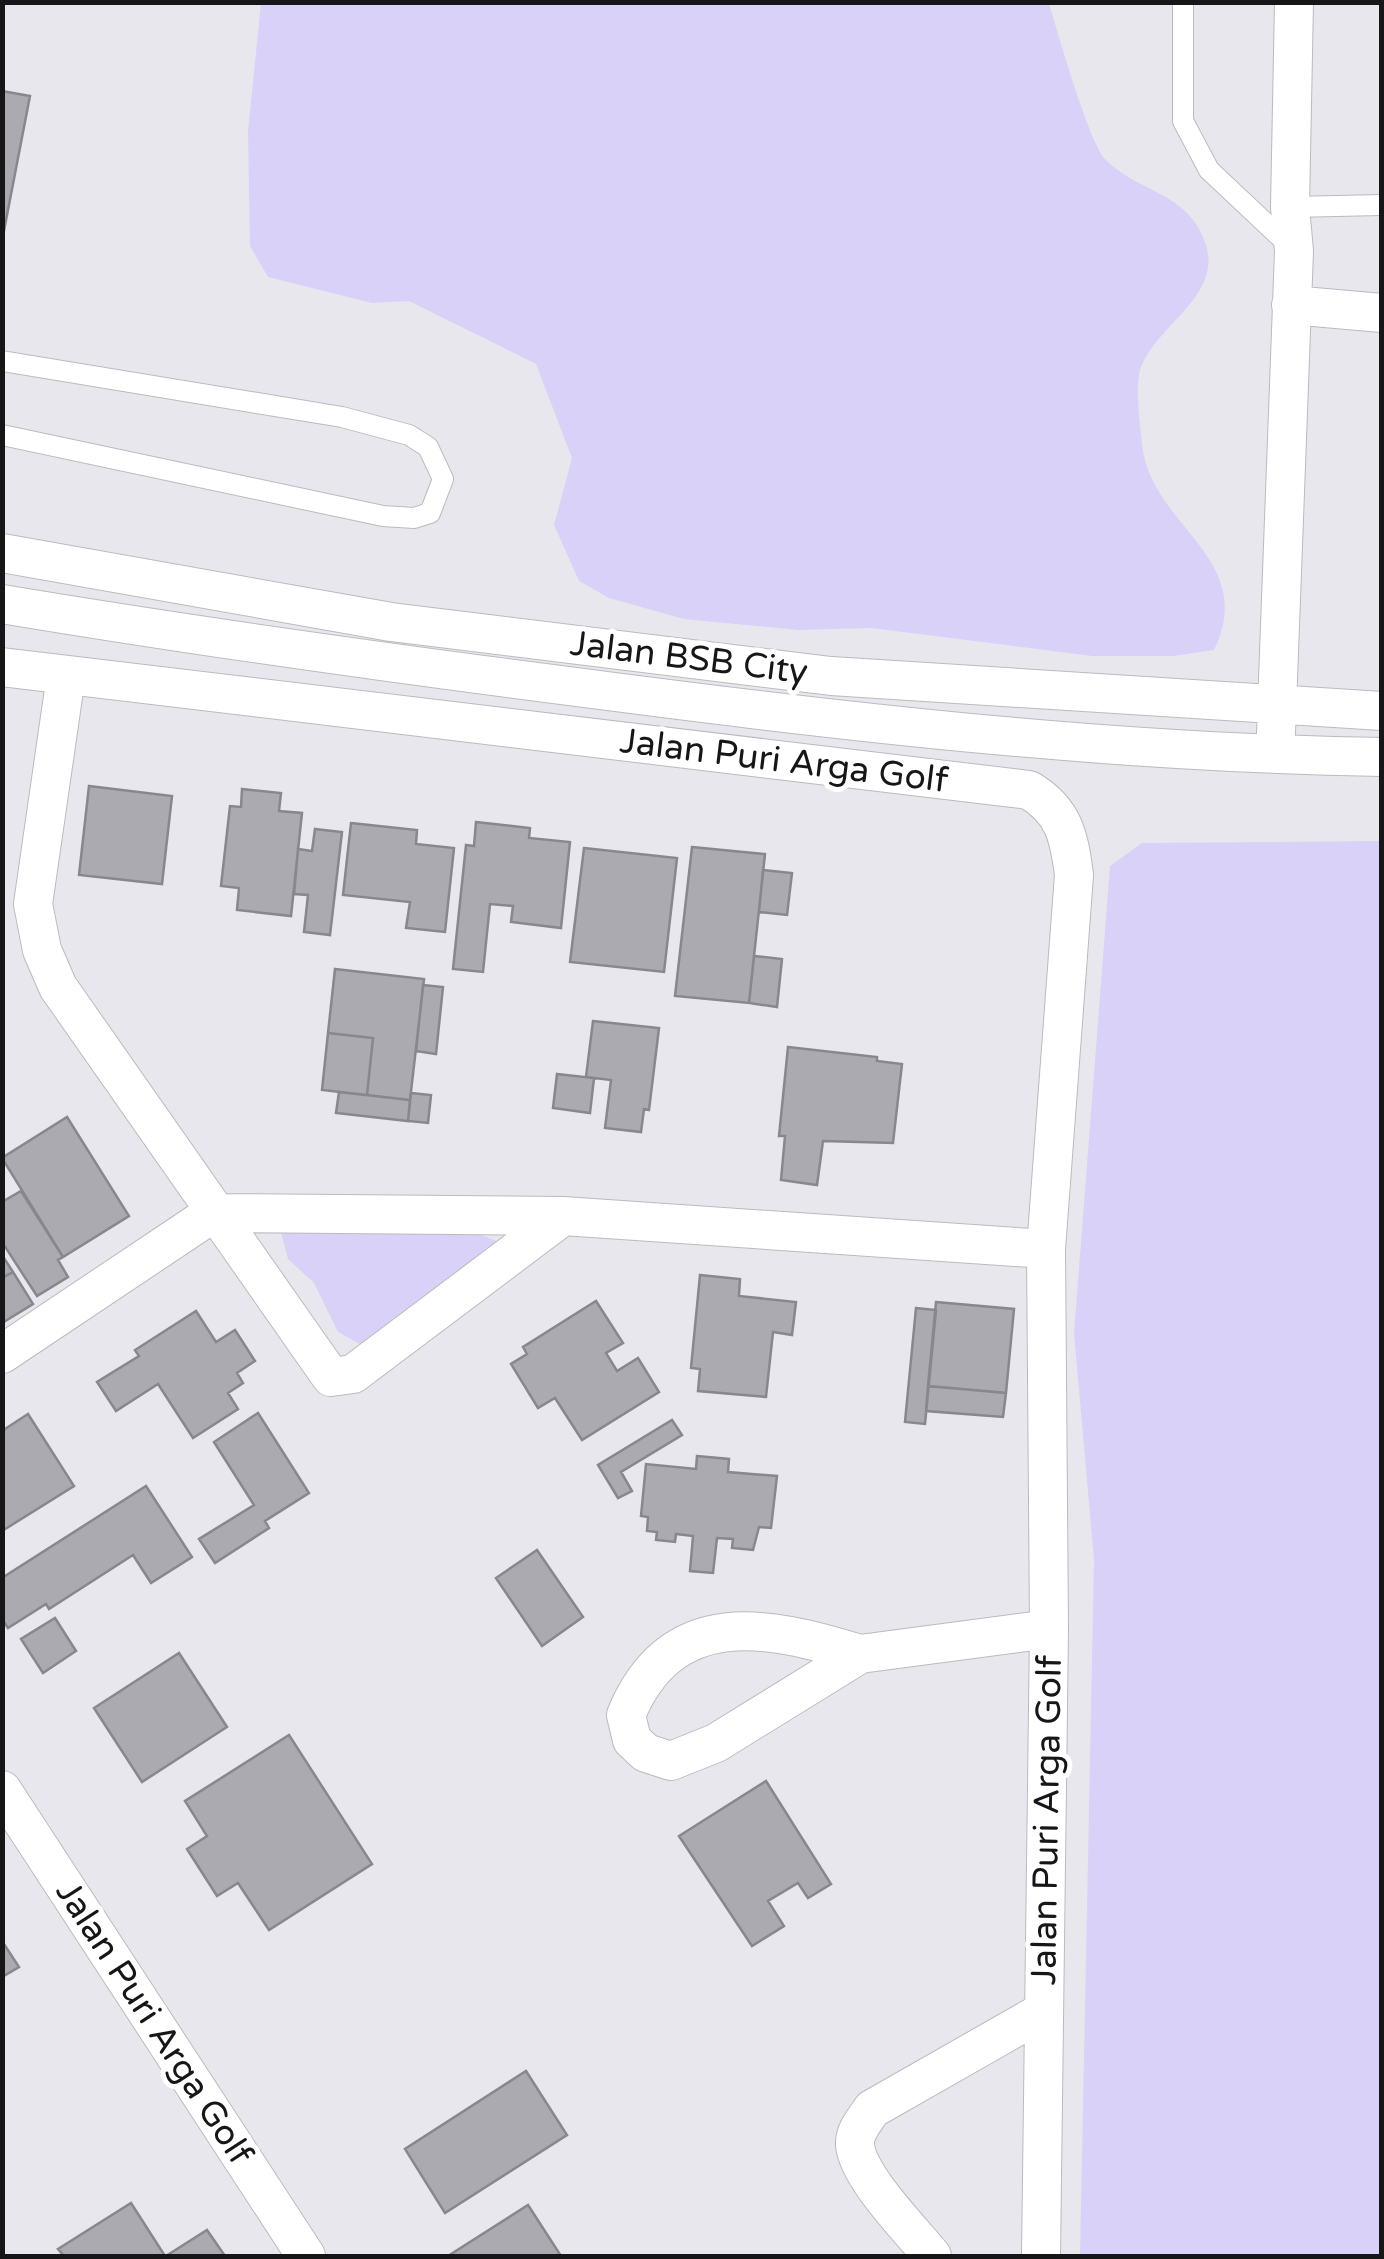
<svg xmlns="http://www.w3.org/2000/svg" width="1384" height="2259" font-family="'Varela Round',sans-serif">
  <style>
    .green { fill: #dad1f8 }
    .building { fill: #abaab0; stroke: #88878c; stroke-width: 2.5 }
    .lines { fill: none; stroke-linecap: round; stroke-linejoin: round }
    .service-casing { stroke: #bbbabf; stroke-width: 22 }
    .minor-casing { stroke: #bbbabf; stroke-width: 40 }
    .service { stroke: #fff; stroke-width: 20 }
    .minor { stroke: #fff; stroke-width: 38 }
    .labels { text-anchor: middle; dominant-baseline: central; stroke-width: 10; stroke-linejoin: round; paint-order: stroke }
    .street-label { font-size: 35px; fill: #161618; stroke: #fff }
  </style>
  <rect width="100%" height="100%" fill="#e8e7ed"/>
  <path class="green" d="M261 3H1049C1057 31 1089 142 1105 159 1139 194 1189 191 1206 245 1223 299 1148 329 1139 375 1136 395 1140 424 1142 444 1150 527 1259 557 1214 650L1173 656H1092L871 628 798 630 684 619 609 598 579 581 554 525 572 458 536 364 409 301 372 303 268 277 250 246 248 131Z
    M1381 841V2256H1080L1094 1560 1074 1333 1110 866 1142 843Z
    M467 1229 501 1243 468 1272 445 1280 426 1299 393 1318 369 1342 360 1344 338 1332 314 1283 288 1259 281 1232Z"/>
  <path class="building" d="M2 91 30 96 2 241Z
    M89 786 172 796 162 884 79 875Z
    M242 789 281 793 279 811 302 813 291 916 237 910 239 888 221 886 230 806 241 807Z
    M476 822 530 828 529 838 570 842 561 928 511 922 513 906 490 904 483 972 453 969 466 845 474 846Z
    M351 823 417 830 416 844 454 848 445 932 406 928 410 902 343 895Z
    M315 829 342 832 330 935 304 932 308 895 294 894 298 849 312 851Z
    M692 847 765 854 749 1003 675 996Z
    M584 848 677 858 664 972 570 962Z
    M763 870 792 873 787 915 759 912Z
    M754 956 782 959 777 1007 749 1003Z
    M335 969 424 979 410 1100 367 1095 373 1038 328 1033Z
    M423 985 443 987 436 1054 416 1051Z
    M593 1021 659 1028 649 1110 644 1109 641 1132 605 1128 611 1080 586 1077Z
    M328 1033 373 1038 367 1095 322 1090Z
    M788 1047 877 1057V1061L902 1064 893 1143 823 1141 817 1185 781 1180 785 1136H779Z
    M557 1074 594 1078 590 1113 553 1108Z
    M339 1092 410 1100 408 1121 336 1113Z
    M411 1093 431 1095 428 1123 408 1121Z
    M67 1117 129 1216 63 1257 2 1158Z
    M21 1191 63 1257 58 1260 68 1277 37 1296 2 1242V1202Z
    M2 1255 13 1272 2 1278Z
    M13 1272 33 1304 2 1323V1278Z
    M700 1275 740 1279 739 1296 796 1302 792 1335 773 1332 766 1397 698 1391 700 1369 691 1368Z
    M596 1301 623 1343 606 1353 617 1371 638 1358 659 1392 582 1440 555 1398 538 1408 511 1364 527 1354 523 1347Z
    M936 1302 1014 1309 1006 1393 928 1386Z
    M916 1308 936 1310 925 1424 905 1422Z
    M196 1311 216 1342 235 1330 255 1361 237 1373 243 1383 228 1393 238 1409 193 1438 158 1384 116 1411 97 1382 139 1356 135 1350Z
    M928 1386 1006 1393 1003 1417 926 1411Z
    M258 1413 309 1493 265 1521 269 1528 215 1563 199 1539 254 1505 214 1442Z
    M28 1414 74 1486 2 1531V1431Z
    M672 1420 682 1435 621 1472 632 1491 618 1498 598 1465Z
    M697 1456 729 1459 728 1472 777 1476 771 1528 759 1527 753 1550 732 1548 733 1539 717 1538 713 1573 690 1571 693 1536 676 1534 675 1542 656 1540 657 1532 647 1531 648 1517 641 1516 646 1464 696 1469Z
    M146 1486 192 1557 151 1583 133 1555 49 1609 46 1604 8 1628 2 1619V1578Z
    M537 1550 583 1617 542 1646 496 1578Z
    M55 1618 76 1651 43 1673 21 1639Z
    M179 1653 227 1727 142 1782 94 1708Z
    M289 1735 372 1864 269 1930 238 1883 217 1896 187 1849 207 1836 185 1801Z
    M766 1781 831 1884 808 1898 798 1883 768 1901 784 1926 752 1946 679 1836Z
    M2 1941 19 1967 2 1977Z
    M526 2071 567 2135 445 2213 405 2149Z
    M131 2203 165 2256H64L58 2249Z
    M528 2205 561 2256H448Z
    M207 2230 225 2256H166Z"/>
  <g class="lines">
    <defs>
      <path id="service" d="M1183 2V121L1209 170 1293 249
        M1290 207 1382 205
        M2 361 342 417 409 435 428 447 443 479 430 513 414 518 383 516 2 435"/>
      <path id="minor" d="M1291 305 1382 313
        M2 553 391 622 831 676 1382 711
        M2 604C206 638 410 666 615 692 869 725 1125 753 1382 757
        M2 667 1029 790C1064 811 1069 836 1074 875L1046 1249 1049 1629 1041 2256
        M66 676 33 904 42 950 58 987 331 1377 353 1374 563 1216
        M1276 733 1294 251 1290 207 1294 2
        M2 1354 213 1213 563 1216 1046 1249
        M860 1654C769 1626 672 1604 626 1715L632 1740 646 1753 671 1761 716 1743 860 1654 1049 1629
        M2 1790 306 2256
        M932 2256C911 2230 858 2177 855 2145 854 2131 865 2120 872 2109L1044 2011"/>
    </defs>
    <use href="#service" class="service-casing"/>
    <use href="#minor" class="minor-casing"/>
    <use href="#service" class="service"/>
    <use href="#minor" class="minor"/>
  </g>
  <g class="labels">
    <g class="street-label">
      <text transform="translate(689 658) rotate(7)">Jalan BSB City</text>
      <text transform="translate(784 761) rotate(7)">Jalan Puri Arga Golf</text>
      <text transform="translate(1047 1820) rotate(-89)">Jalan Puri Arga Golf</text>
      <text transform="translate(154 2023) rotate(57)">Jalan Puri Arga Golf</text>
    </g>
  </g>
  <rect width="1384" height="2259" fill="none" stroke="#161618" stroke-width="10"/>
</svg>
